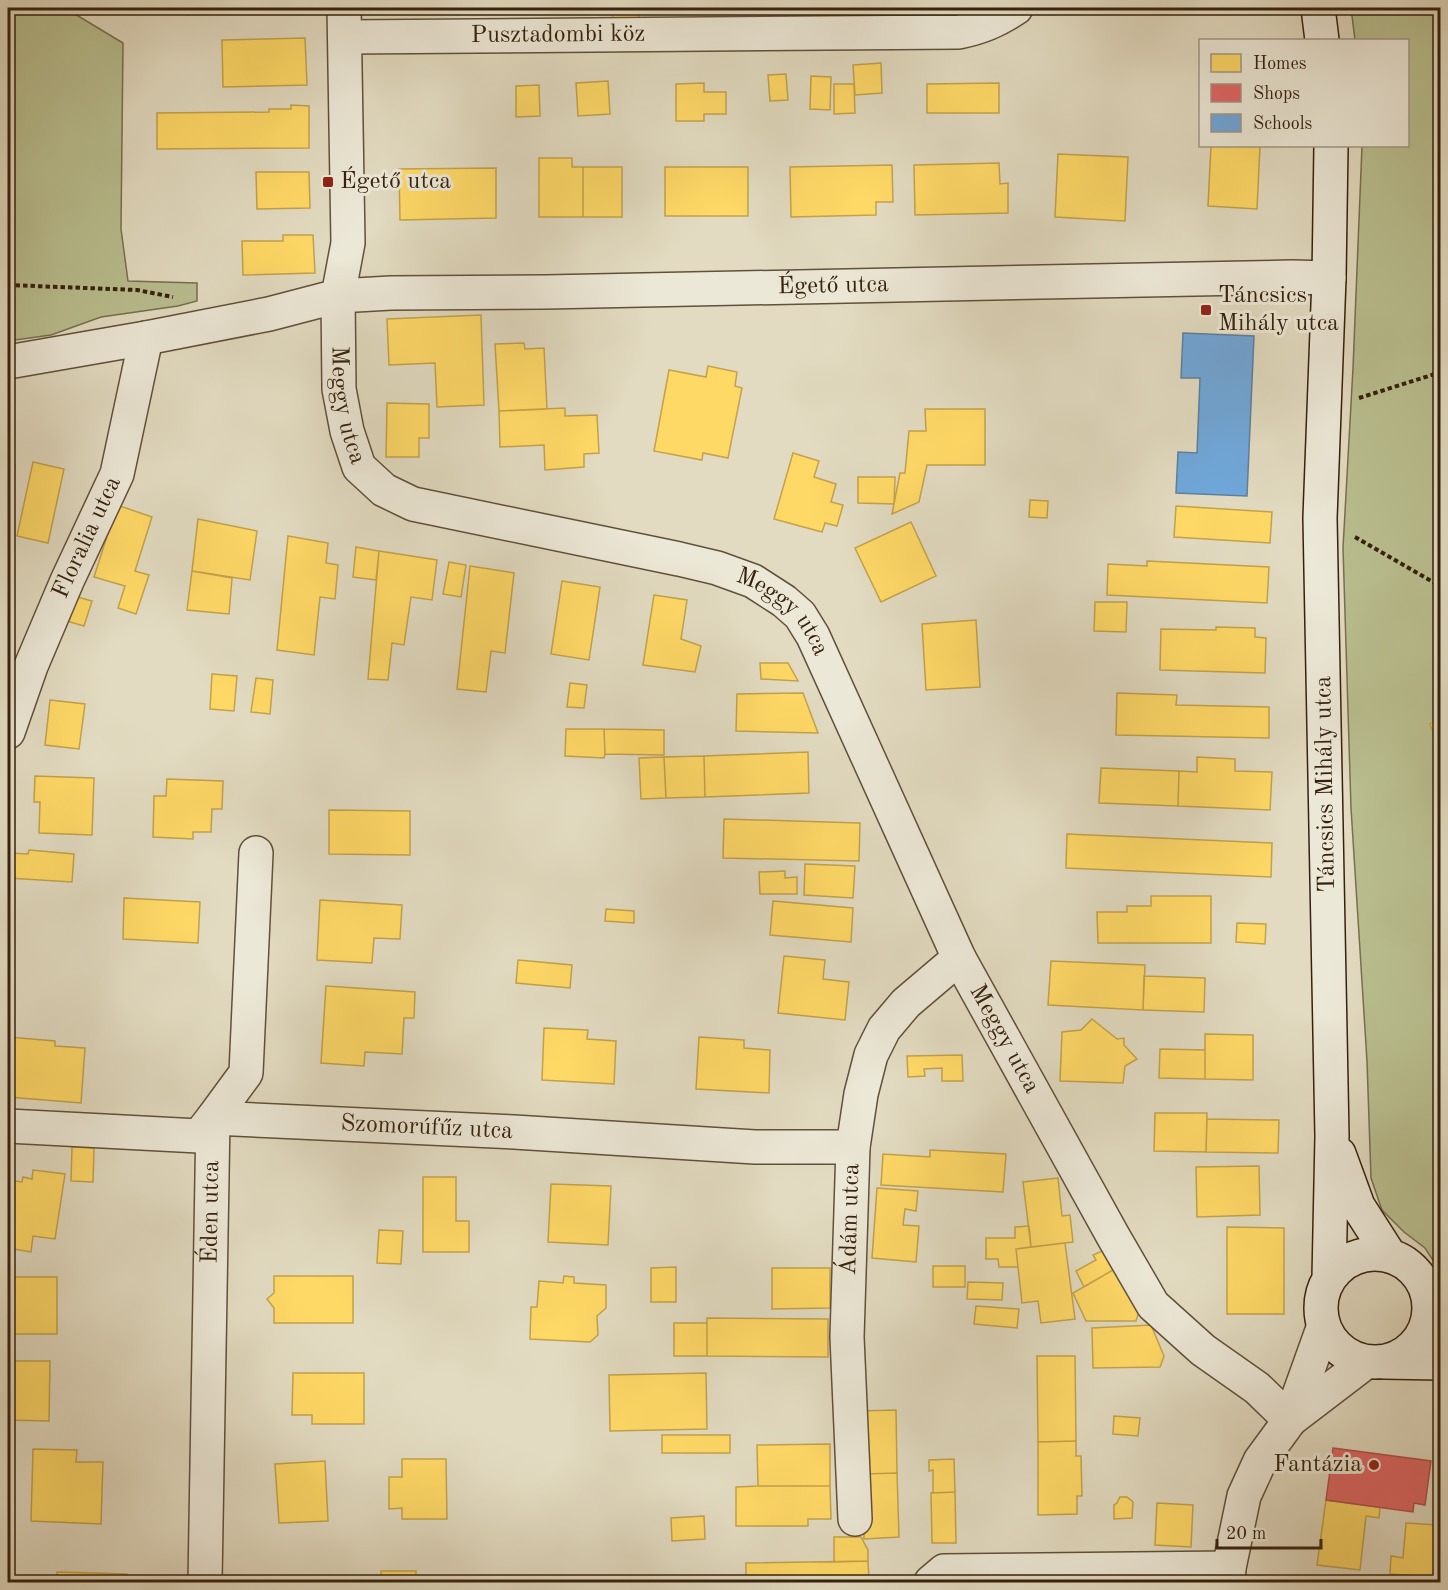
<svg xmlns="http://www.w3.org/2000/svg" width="1448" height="1590" font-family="'Old Standard TT',serif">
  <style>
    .green { fill: #b9be8f; stroke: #78704e; stroke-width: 1.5 }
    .homes { fill: #ffd966; stroke: #c3a24b; stroke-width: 1.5 }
    .shops { fill: #e06666; stroke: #ad514b; stroke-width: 1.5 }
    .schools { fill: #6fa8dc; stroke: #5e809e; stroke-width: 1.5 }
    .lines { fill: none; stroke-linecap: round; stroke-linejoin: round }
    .street-casing { stroke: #61503a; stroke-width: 36 }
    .secondary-casing { stroke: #36210d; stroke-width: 36 }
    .path { stroke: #36210d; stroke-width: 4; stroke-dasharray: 4.5 3; stroke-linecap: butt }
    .street { stroke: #ece8d7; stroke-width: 33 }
    .secondary { stroke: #ece8d7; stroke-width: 33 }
    .poi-dot { fill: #8f2418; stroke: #ece8d7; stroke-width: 2 }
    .labels { text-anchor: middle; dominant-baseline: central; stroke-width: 6; stroke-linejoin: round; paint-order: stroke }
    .street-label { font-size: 24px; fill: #36210d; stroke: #ece8d7 }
    .poi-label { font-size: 24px; fill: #36210d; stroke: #ece8d7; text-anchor: start }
  </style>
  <rect width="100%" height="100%" fill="#e2dbc1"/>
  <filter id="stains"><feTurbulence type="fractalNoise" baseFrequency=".00333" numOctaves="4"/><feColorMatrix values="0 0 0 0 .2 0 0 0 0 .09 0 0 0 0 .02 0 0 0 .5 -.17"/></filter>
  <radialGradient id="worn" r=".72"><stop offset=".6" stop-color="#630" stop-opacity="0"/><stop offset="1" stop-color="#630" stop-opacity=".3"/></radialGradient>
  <path class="green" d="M8 8H65L123 43 121 229 128 281 197 283V301L178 306 101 317 51 335 8 341Z
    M1351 8H1440V1271L1425 1248 1404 1232 1382 1210 1371 1178 1367 1061 1351 808 1343 548 1353 368 1362 146H1408V40H1355Z"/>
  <path class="homes" d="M158 8H190L188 15Z
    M613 8H639V18L613 19Z
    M305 38 307 85 223 87 222 40Z
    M881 63 882 93 855 95 853 65Z
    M786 74 788 100 770 101 768 75Z
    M811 76 831 77 830 110 810 109Z
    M608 81 610 114 578 116 576 83Z
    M704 83V92H726V114H704V121H676V84Z
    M999 83V113H927V84Z
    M834 84H854L855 113 834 114Z
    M539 85 540 116 516 117V86Z
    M291 105 309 106V148L157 149V113L269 112V109H291Z
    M1211 146H1260L1257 209 1208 206Z
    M1058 154 1128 157 1125 221 1055 217Z
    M539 158H572V167H583V217H539Z
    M999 163 1000 184 1008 183V213L915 215 914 165Z
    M892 165 893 202H876V215L791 217 790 167Z
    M583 167H622V217H583Z
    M665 167H748V216H665Z
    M496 168V218L400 220 399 169Z
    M256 172H309L310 208 257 209Z
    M283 235H313L315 273 243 275 242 241H283Z
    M481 315 484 405 437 407 435 363 389 365 387 319Z
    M524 343 525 349 544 348 547 409 499 411 495 344Z
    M708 366 737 372 735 386 742 388 728 458 703 453 702 460 654 451 669 370 706 377Z
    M387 403 429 404V438H419V457H386Z
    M565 408V416L597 415 599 453 584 454V467L545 470 544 445 500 447 499 411Z
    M925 409H985V465H927L919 502 892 514 900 473H905L909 431H926Z
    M793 453 819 461 814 477 836 484 831 502 843 505 837 526 825 523 822 532 774 519Z
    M33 462 64 469 48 543 17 536Z
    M8 464 15 465 8 521Z
    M858 477H895L894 504 858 503Z
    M1030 500 1048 501 1047 518 1029 517Z
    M117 505 152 517 135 571 149 575 136 614 118 608 125 586 94 577Z
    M1176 506 1272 512 1270 543 1174 537Z
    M198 519 257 531 250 580 192 571Z
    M911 522 936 576 881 602 855 548Z
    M288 536 328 543 326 563 338 565 335 599 320 597 314 655 277 650Z
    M356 547 379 551 376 580 353 577Z
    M379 551 437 560 432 600 411 597 404 645 392 643 388 680 368 679Z
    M1147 561 1269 567 1267 603 1107 595 1108 564 1147 566Z
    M449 562 466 565 461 597 443 594Z
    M470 566 514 573 505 653 491 651 486 692 457 689Z
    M192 571 232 578 229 614 187 610Z
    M562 581 600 587 589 660 551 654Z
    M654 595 687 600 681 639 701 646 695 672 643 665Z
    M74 596 92 601 84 626 67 621Z
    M1095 602H1127L1126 632 1094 631Z
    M976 620 980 687 926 690 922 624Z
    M1216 627 1255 628V637L1266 638 1265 673 1160 670 1161 629 1216 630Z
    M760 663H788L798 681 761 679Z
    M212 674 237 676 234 711 210 709Z
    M256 678 273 680 270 714 251 712Z
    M570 683 587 685 584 708 567 707Z
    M803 693 818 733 736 731 737 694Z
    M1117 693 1177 695 1176 705 1269 707V738L1116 735Z
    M50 700 85 704 79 749 45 745Z
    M1440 720V751L1430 724Z
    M566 729H604L605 754 604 758 565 756Z
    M604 729 664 730V755L605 754Z
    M808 752 809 793 705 797 704 756Z
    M704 756 705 797 666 798 664 757Z
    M664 757 666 798 641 799 639 758Z
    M1197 757 1235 759V771L1272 772 1270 810 1178 806 1179 771 1197 772Z
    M1101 768 1179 771 1178 806 1099 803Z
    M35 776 94 778 92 835 39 833 40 802H34Z
    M167 779 223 781 222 809H212L211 832H193V839L153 837 154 796H166Z
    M329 810 410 811V855L329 854Z
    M724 819 860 823 859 861 723 858Z
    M1067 834 1272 843 1271 877 1066 868Z
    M29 850 74 854 72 882 8 878V855L9 856V853L28 854Z
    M805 864 855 866 853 898 804 895Z
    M785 871V878L797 877V894H760L759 872Z
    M1151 896H1211V943H1098L1097 912H1127V906H1151Z
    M124 898 200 902 198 943 123 939Z
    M320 900 402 905 400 939 374 938 372 963 317 960Z
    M773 901 853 908 851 942 770 935Z
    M606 909 634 911V923L605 921Z
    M1237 923 1266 924 1265 944 1236 942Z
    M784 956 825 960 823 979 849 982 845 1020 778 1013Z
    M518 960 572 965 570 988 516 983Z
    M1051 961 1145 965 1143 1010 1048 1005Z
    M1144 976 1205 978 1204 1012 1143 1010Z
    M326 986 415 992 414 1018H404L402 1054 365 1052 364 1066 321 1063Z
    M1092 1019 1117 1039 1124 1038V1045L1137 1059 1125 1066 1123 1083 1060 1081 1062 1032 1081 1030Z
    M544 1028 588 1030 587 1039 616 1041 614 1084 542 1080Z
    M1205 1034 1253 1035V1080L1205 1079Z
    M8 1037 55 1041V1046L85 1048 81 1103 8 1097Z
    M699 1037 744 1040V1048L770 1050 769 1093 696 1089Z
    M1160 1049 1205 1050V1079L1159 1078Z
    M962 1055 963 1081H942V1068L924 1069 925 1076 908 1077 907 1056Z
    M1155 1113H1207L1206 1152 1154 1151Z
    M1207 1119 1279 1120 1278 1153 1206 1152Z
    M72 1147 94 1148 93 1182 71 1181Z
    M930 1150 1006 1154 1003 1192 881 1185 883 1154 930 1157Z
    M1259 1166 1260 1215 1197 1217 1196 1167Z
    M33 1170 65 1174 55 1239 33 1236 31 1252 8 1248V1180L22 1182 23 1177 32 1179Z
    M423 1177H456V1221H469V1252H423Z
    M1058 1178 1062 1216 1070 1215 1073 1242 1031 1247 1023 1182Z
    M551 1184 611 1186 608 1245 548 1242Z
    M877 1188 918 1191 916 1211 905 1209 903 1225 919 1226 916 1262 872 1258Z
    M1029 1226 1031 1247 1016 1249 1018 1267H999L998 1259H986V1238H1015V1227Z
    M1227 1227 1284 1228V1314H1227Z
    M379 1230 403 1231 401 1264 377 1263Z
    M1065 1243 1075 1319 1041 1323 1038 1301 1022 1303 1016 1249Z
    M1109 1248 1118 1267 1084 1287 1076 1271 1096 1260 1093 1255Z
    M933 1266H965V1287H933Z
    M676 1267V1302H651V1268Z
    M1118 1267 1140 1308 1136 1321H1086L1073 1293Z
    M772 1268H830V1308L772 1309Z
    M274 1276H353V1323H274V1308L267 1299 274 1293Z
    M564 1276 574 1277V1283L606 1285V1308L597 1316 598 1335 590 1342 530 1339 531 1307H537L539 1281 563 1283Z
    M8 1277H57V1334H8Z
    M968 1282 1003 1283 1002 1300 967 1299Z
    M976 1306 1019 1309 1017 1328 974 1324Z
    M707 1318 828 1319V1357L707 1356Z
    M674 1323H707V1356H674Z
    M1151 1325 1164 1356 1160 1367 1093 1368 1092 1328Z
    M1037 1356H1075L1076 1441 1038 1442Z
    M8 1361H50L49 1421 8 1420Z
    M293 1373H364V1424H312V1415H292Z
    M706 1373 707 1429 610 1431 609 1375Z
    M896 1410 897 1473 863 1474 861 1411Z
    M1114 1416 1140 1418 1138 1436 1113 1434Z
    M662 1435H730V1453H662Z
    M1076 1441V1456H1081L1082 1496H1077V1514L1038 1515V1442Z
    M830 1444V1486H758L757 1445Z
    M33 1449 77 1450 76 1462H103L101 1524 31 1521Z
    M402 1459H446L447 1519H402V1508L389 1509V1477H402Z
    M954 1459 955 1492 933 1493V1470L929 1471V1460Z
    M325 1461 328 1521 279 1523 275 1464Z
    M897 1473 899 1537 864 1539 863 1474Z
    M1440 1478V1582H1432L1433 1577Z
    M758 1486H830L831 1519H808V1526H736V1487Z
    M955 1492 956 1543H932L931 1493Z
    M1120 1497H1127L1133 1502 1132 1518 1114 1519V1505L1117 1503Z
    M1326 1500 1380 1507 1379 1518 1366 1516 1360 1570 1317 1565Z
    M1157 1503 1193 1505 1191 1547 1155 1545Z
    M704 1516 705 1539 672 1541 671 1518Z
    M1406 1523 1437 1525 1433 1577 1390 1574 1391 1556 1403 1558Z
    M834 1537H861L868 1550V1561L834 1562Z
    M868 1561 869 1582H746V1563Z
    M381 1571H416V1582H381Z
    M57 1572 127 1574V1582H57Z
    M268 1576 303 1577V1582H268Z
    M1416 1576 1433 1577 1432 1582H1415Z"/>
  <path class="shops" d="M1333 1448 1431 1461 1425 1505 1414 1503 1413 1512 1326 1500Z"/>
  <path class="schools" d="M1183 333 1254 336 1247 496 1176 493 1178 452 1197 453 1200 378H1181Z"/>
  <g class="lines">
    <defs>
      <g id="street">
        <path id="s1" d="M344 8 348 243 338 296 339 389 347 431 359 467 384 490 413 504 679 559 717 568 753 581 784 601 800 615 813 636 959 958 1113 1236 1153 1305 1203 1350 1257 1388 1290 1420"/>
        <path id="s2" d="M345 37 959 32C982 27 996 21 1016 8"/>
        <path id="s3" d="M8 362 146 338 269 314 338 296 391 293 546 292 1292 277 1329 278"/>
        <path id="s4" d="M8 732 31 666 67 581 117 474 146 338"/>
        <path id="s5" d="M8 1126 199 1136 213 1118 514 1132 755 1147H853"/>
        <path d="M1290 1420 1366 1362"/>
        <path id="s6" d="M855 1519 847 1337 853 1147 861 1094 871 1055 884 1029 906 1003 959 958"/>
        <path id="s7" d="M205 1582 213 1118 246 1073 256 853"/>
        <path d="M931 1582 944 1571 1229 1568"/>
        <path d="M1228 1582 1229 1568 1244 1496 1260 1461 1290 1420 1323 1328"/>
      </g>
      <path id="secondary" d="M1318 8 1322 40
        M1339 1154 1358 1206 1390 1256
        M1321 1308a54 54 0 1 1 108 0a54 54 0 1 1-108 0Z
        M1329 1278 1332 1136 1320 518 1329 278 1331 146
        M1384 1362 1440 1363"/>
    </defs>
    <use href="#street" class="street-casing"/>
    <use href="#secondary" class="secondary-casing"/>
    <path class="path" d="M8 285 137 290 173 297
      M1440 373 1435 374 1440 391
      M1359 398 1435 374
      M1355 537 1440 586"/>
    <use href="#street" class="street"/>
    <use href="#secondary" class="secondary"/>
  </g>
  <g class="poi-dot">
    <rect x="322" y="176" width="12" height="12" rx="3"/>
    <rect x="1200" y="304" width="12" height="12" rx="3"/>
    <circle cx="1374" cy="1465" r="6"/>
  </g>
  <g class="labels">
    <g class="street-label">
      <text stroke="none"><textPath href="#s2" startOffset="213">Pusztadombi köz</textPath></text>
      <text stroke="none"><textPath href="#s3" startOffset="832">Égető utca</textPath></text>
      <text stroke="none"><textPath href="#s1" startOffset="399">Meggy utca</textPath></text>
      <text stroke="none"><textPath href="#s4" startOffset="210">Floralia utca</textPath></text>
      <text stroke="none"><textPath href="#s1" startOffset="921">Meggy utca</textPath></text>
      <text transform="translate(1326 784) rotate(-91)">Táncsics Mihály utca</text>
      <text stroke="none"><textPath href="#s1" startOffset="1407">Meggy utca</textPath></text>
      <text stroke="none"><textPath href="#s5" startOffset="428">Szomorúfűz utca</textPath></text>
      <text stroke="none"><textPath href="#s7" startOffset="370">Éden utca</textPath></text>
      <text stroke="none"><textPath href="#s6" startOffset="300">Ádám utca</textPath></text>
    </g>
    <g class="poi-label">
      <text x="340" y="182">Égető utca</text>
      <text x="1218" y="296">Táncsics<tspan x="1218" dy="28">Mihály utca</tspan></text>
      <text x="1362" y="1465" text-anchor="end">Fantázia</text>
    </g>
  </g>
  <rect width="1448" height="1590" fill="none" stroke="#e2dbc1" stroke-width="30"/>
  <rect x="9" y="9" width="1430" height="1572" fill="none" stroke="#36210d" stroke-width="3"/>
  <rect x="15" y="15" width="1418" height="1560" fill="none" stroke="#36210d" stroke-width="1.5"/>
  <rect x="1199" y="39" width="210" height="108" fill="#ece8d7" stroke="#a39886" stroke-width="1.5"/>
  <rect x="1211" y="54" width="30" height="18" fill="#ffd966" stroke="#a39886" stroke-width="1.5"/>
  <text x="1253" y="69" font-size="18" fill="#36210d">Homes</text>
  <rect x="1211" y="84" width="30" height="18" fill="#e06666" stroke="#a39886" stroke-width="1.5"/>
  <text x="1253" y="99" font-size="18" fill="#36210d">Shops</text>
  <rect x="1211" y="114" width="30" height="18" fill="#6fa8dc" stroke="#a39886" stroke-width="1.5"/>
  <text x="1253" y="129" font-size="18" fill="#36210d">Schools</text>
  <path d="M1217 1539v9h104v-9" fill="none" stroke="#36210d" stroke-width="3"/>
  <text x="1226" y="1539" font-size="18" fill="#36210d" stroke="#ece8d7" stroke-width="4.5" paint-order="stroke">20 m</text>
  <rect width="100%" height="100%" filter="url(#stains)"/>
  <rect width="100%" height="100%" fill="url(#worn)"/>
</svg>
